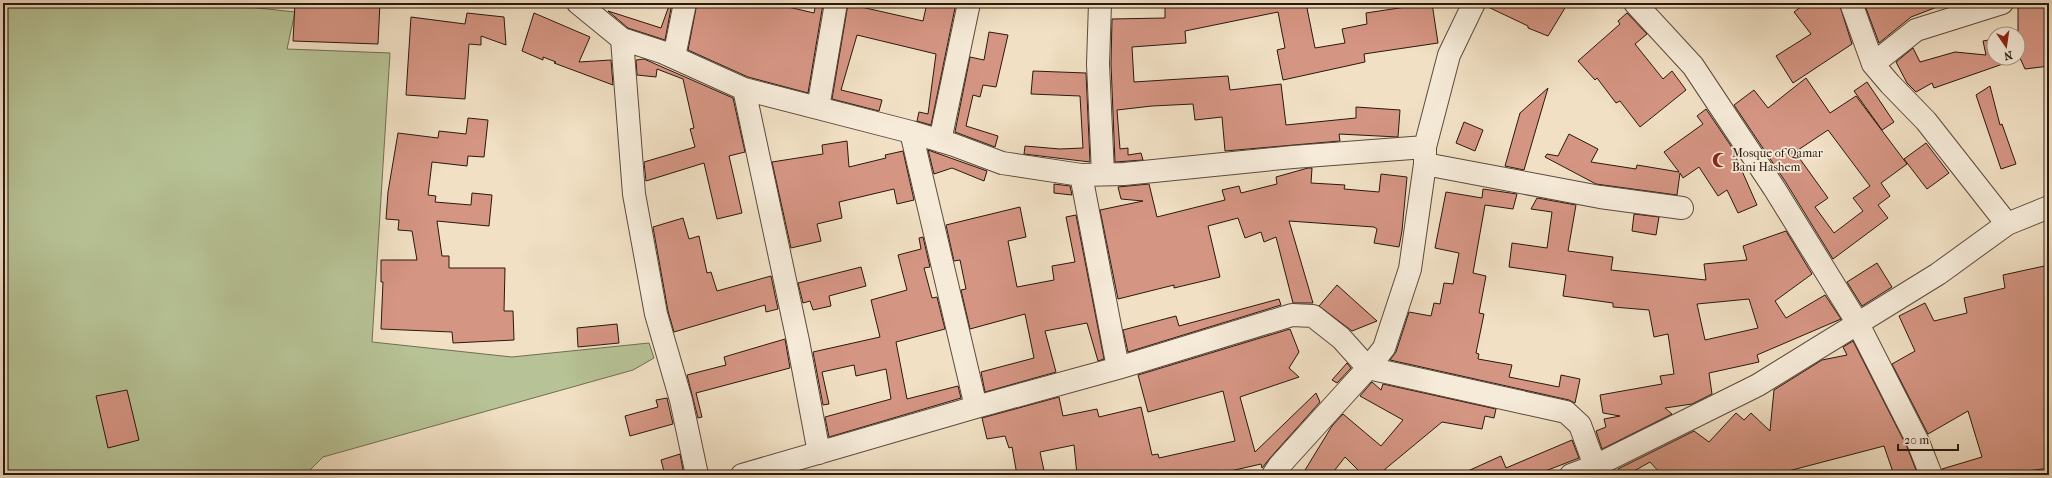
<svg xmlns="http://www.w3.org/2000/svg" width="2052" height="478" font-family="'IM FELL French Canon',serif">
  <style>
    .green { fill: #b7c396; stroke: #706e52 }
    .building { fill: #d59583; stroke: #2a180e; fill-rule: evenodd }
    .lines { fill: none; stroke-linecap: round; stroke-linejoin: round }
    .minor-casing { stroke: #5c4a3c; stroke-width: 24 }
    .minor { stroke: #f6ebd9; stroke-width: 22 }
    .labels { text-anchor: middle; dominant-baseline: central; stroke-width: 3.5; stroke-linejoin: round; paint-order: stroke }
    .poi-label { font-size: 12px; fill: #2a180e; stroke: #f6ebd9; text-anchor: start }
  </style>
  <rect width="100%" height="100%" fill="#f1e0c4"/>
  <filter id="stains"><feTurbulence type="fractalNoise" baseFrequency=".005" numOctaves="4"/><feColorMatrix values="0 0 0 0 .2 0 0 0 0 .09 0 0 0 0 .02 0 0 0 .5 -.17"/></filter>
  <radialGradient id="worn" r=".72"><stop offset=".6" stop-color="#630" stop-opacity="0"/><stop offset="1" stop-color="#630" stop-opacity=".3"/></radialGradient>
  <path class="green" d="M3 3H212L295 12 287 49 390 53 372 342 512 357 649 343 654 358 633 370 323 457 305 475H3Z"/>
  <path class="building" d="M295 3H380L378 44 293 41Z
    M670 3H672L665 40 628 28 608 11 661 28Z
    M697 3H771L814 13 816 3 823 4 808 93 748 77 688 50Z
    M927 3H956L931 125 917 121 919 112 928 114 936 54 857 35 841 90 882 100 879 111 832 99 848 4 923 21Z
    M1165 3H1306L1315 48 1345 43 1342 29 1367 24 1366 13 1432 3 1438 43 1364 54 1365 62 1283 80 1277 50 1285 48 1278 12 1185 31 1186 43 1132 47 1134 82 1228 76 1230 90 1281 84 1286 125 1356 118V107L1400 110 1398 137 1339 134 1340 141 1225 151 1222 117 1195 120 1193 104 1152 106 1117 110 1120 149 1128 148V155L1141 153 1143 160 1115 162 1111 64 1112 19 1165 18Z
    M1486 3H1568L1548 36 1528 28V26L1486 6Z
    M1806 3H1839L1852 44 1793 83 1776 56 1811 34 1794 12Z
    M1864 3H1945V4L1911 17 1879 43Z
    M2018 3H2049V66L2025 69 2020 58 1934 88 1932 83 1916 92 1907 83 1896 62 1913 48 1920 62 1955 52 1986 55 1983 41 1994 39V58H2018Z
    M467 13 504 17 506 45 481 36V45L469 44 465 99 406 95 411 17 465 24Z
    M534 13 590 37 579 62 611 60 613 85 554 63 556 62 543 57V60L522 51Z
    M1627 13 1647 34 1635 44 1663 79 1672 71 1686 90 1640 127 1620 101 1616 103 1597 78 1595 80 1578 61 1620 24 1618 21Z
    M989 32 1008 35 996 87 983 85 980 97 973 95 966 126 998 136 995 147 955 132 970 57 984 60Z
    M644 59 733 98 745 152 729 156 742 213 717 219 704 163 646 181 644 162 695 147 690 129 694 128 683 79 657 69 656 77 637 75 636 60Z
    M1033 71 1086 73 1090 162 1024 154 1025 146 1060 149 1083 148 1080 96 1031 94Z
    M1806 78 1830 113 1856 96 1907 164 1881 183 1890 196 1878 205 1888 218 1833 259 1785 181 1734 105 1754 90 1768 108ZM1828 130 1870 186 1853 198 1863 211 1834 233 1815 207 1828 198 1795 152Z
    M1867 82 1894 122 1882 130 1854 91Z
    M1990 86 2000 125 2002 124 2016 164 2001 169 1976 95Z
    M1548 88 1524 170 1505 166 1520 113Z
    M1706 109 1731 146 1757 205 1738 213 1727 190 1718 196 1699 167 1683 178 1680 173 1677 195 1596 184 1545 157 1547 154 1558 156 1569 134 1598 149 1591 162 1636 169 1637 165 1679 172 1664 152 1703 124 1697 116Z
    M468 118 488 120 484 157 468 156 467 166 432 162 428 195 436 196 435 202 471 205 472 193 492 195 489 226 437 221 442 256H449V268H505L504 311H513L514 340 453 343 452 332 381 329 383 282H381V260H417L412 231 398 230 399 220 386 219 388 192 398 133 438 138 439 131 466 134Z
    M1464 122 1483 130 1475 151 1456 143Z
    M847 141 849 167 886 158 885 155 903 151 914 200 897 204 894 189 839 202 842 218 817 224 821 241 791 248 772 162 823 154 822 145Z
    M1926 143 1949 173 1927 189 1904 159Z
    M928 150 987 171 984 181 952 168 934 174Z
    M1308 168H1312L1311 183 1345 185 1344 189 1379 192 1381 174 1407 177 1402 231 1399 247 1374 243 1377 229 1374 227 1289 221 1313 303H1293L1276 237 1264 242 1261 232 1245 238 1238 218 1208 226 1220 277 1174 288V285L1118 299 1100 210 1143 201 1121 199 1118 187 1149 184 1157 217 1225 200 1222 190 1239 186 1241 193 1277 184 1276 177Z
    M1054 184 1070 186 1072 195 1054 193Z
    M1483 189 1517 194 1513 209 1485 205 1473 273 1486 276 1479 313 1484 314 1476 353 1479 354 1478 359 1512 365 1509 377 1559 387 1561 375 1580 379 1575 403 1569 400 1390 360 1396 352 1409 312 1431 316 1434 303 1440 304 1444 283 1453 284 1459 253 1435 248 1446 192 1482 198Z
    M1537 198 1576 205 1568 251 1613 257 1611 270 1706 280 1704 264 1747 260 1743 246 1786 231 1812 274 1775 301 1786 318 1825 295 1841 319 1757 355 1759 362 1709 373 1712 394 1692 404 1665 408 1672 414 1602 449 1596 431 1606 427 1604 419 1620 416 1603 413 1600 395 1662 384 1660 376 1674 374 1668 334 1654 337 1649 310 1613 307V303L1563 296 1566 275 1509 267 1512 243 1547 248 1552 212 1531 209ZM1749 299 1758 328 1705 340 1697 304Z
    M1020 207 1026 237 1008 241 1017 287 1054 280 1052 266 1075 262 1066 217 1076 215 1104 359 1098 361 1087 323 1045 331 1056 372 985 392 981 372 1034 358 1025 314 970 329 961 290 966 289 960 260 954 261 946 225Z
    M1634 214 1659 217 1656 235 1632 231Z
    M683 218 689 239 699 236 707 273 711 272 717 291 771 276 778 309 766 312 765 305 674 332 668 311 653 227Z
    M923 237 930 267 924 268 932 298 937 297 945 329 896 342 907 399 958 386 961 398 829 437 825 417 891 399 886 369 856 376 854 365 822 372 829 404 823 405 813 352 880 337 871 300 907 290 898 255 921 249 919 238Z
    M1877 263 1892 287 1862 306 1847 282Z
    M2049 265V468L2028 471 2029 475H1943L1942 469 1982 457 1968 411 1928 434 1892 364 1915 351 1899 316 1925 303 1934 321 1967 313 1964 298 2005 288 2003 275Z
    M861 267 866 286 829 296 831 306 813 310 810 301 803 303 798 283Z
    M1337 285 1377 321 1352 331 1319 306Z
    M1279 299 1281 305 1128 352 1123 330 1176 316 1179 326Z
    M617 324 619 343 578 347 577 328Z
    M1290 329 1299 352 1289 368 1299 377 1240 397 1255 452 1316 393 1320 402 1270 458 1262 468 1261 464 1213 475H1077L1074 445 1040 452 1045 475H1017L1012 447 1009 448 1005 436 987 439 982 418 1059 397 1063 416 1097 409 1099 417 1141 407 1152 455 1158 454 1159 458 1235 441 1223 391 1148 412 1138 375Z
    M785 339 790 368 696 393 702 417 698 418 687 375 726 365 724 357Z
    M1853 341 1907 447 1918 475H1894L1884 446 1773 475H1662L1650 462 1627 475H1622L1618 469 1694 431 1709 442 1736 413 1744 420 1751 413 1770 431 1774 390 1822 360 1847 355 1843 347Z
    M1347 363 1351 368 1337 383 1332 380Z
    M1372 382 1381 390 1383 384 1496 409 1494 418 1485 416 1482 429 1442 422 1378 475H1363L1345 457 1331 475H1302L1332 426 1343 414 1381 446 1403 420 1360 396Z
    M127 390 139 440 108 448 96 396Z
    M667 398 673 424 630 436 625 416 658 407 656 400Z
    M1572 440 1579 458 1535 475H1459L1501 456 1506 468Z
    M680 454 684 475H665L661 460Z"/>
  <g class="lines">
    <defs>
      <path id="minor" d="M578 3 622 39 662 52 744 89 911 132 954 145 1002 163 1081 175 1124 174 1293 157 1425 147
        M1100 3 1098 64 1103 174
        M1635 3 1693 66 1774 188 1857 322 1918 442 1931 475
        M1851 3 1873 64 1890 84 1926 121 2007 224
        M622 39 634 194 656 314 681 400 697 475
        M674 57 685 3
        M1873 64 1916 30 2002 3
        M744 89 798 341 819 453
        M818 108 836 3
        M911 132 976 407
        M940 141 969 3
        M1425 164 1600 197 1682 208
        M1081 175 1118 368
        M742 475 976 407 1118 368 1292 315 1313 316 1341 338 1368 368 1566 412 1580 425 1595 466 1601 475
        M1273 475 1279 466 1368 368 1384 348 1410 269 1425 164V147L1449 55 1474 3
        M1571 475 1595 466 1758 385 1938 274 2007 224 2049 207"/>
    </defs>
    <use href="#minor" class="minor-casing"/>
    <use href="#minor" class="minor"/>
  </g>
  <defs>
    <symbol id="mosque-bare" viewBox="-9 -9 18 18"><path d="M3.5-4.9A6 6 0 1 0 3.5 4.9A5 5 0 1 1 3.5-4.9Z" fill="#8f2418" stroke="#f6ebd9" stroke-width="2.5" paint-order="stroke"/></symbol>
  </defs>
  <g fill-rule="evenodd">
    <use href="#mosque-bare" x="1709" y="149" width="22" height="22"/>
  </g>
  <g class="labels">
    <g class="poi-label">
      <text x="1732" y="153">Mosque of Qamar<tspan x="1732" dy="14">Bani Hashem</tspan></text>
    </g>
  </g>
  <rect width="2052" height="478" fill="none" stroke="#f1e0c4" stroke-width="16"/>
  <rect x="4" y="4" width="2044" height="470" fill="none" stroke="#2a180e" stroke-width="2"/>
  <rect x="8" y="8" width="2036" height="462" fill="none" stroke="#2a180e"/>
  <g transform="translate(2006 46) rotate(167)"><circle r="19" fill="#f6ebd9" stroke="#a49788"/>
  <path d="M0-3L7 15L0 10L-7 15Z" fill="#8f2418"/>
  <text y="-6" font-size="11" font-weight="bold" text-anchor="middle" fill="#2a180e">N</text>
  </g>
  <path d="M1898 444v6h60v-6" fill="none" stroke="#2a180e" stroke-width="2"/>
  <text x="1904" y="444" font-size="12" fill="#2a180e" stroke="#f6ebd9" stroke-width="3" paint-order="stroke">20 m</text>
  <rect width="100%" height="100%" filter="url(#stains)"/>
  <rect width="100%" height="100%" fill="url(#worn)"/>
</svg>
